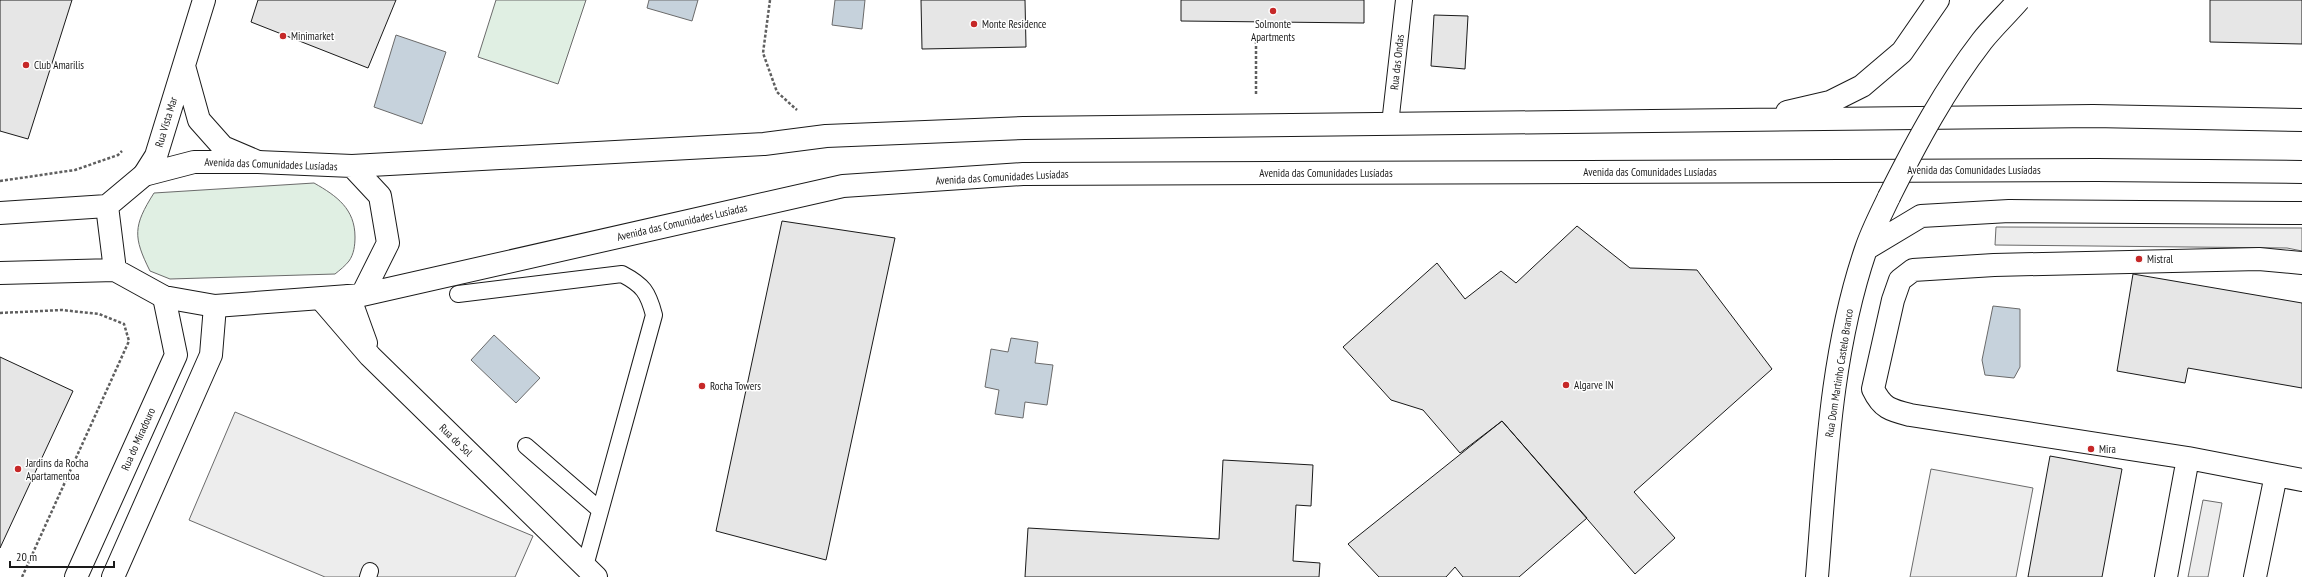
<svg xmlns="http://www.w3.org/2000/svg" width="2302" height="577" font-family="'PT Sans Narrow',sans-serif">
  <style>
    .green { fill: #e0efe3; stroke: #6a6a6a }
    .parking { fill: #ededed; stroke: #6a6a6a }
    .water { fill: #c6d2dc; stroke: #6a6a6a }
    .building { fill: #e6e6e6; stroke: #1a1a1a }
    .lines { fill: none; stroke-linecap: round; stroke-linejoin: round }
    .lane-casing { stroke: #1a1a1a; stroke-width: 18 }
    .street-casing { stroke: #1a1a1a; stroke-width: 24 }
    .secondary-casing { stroke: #1a1a1a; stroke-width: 24 }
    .path { stroke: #5f5f5f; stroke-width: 2.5; stroke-dasharray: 3 2; stroke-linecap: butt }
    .lane { stroke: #fff; stroke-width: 16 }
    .street { stroke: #fff; stroke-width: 22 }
    .secondary { stroke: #fff; stroke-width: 22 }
    .secondary-bridge-casing { stroke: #1a1a1a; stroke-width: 24; stroke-linecap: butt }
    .secondary-bridge { stroke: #fff; stroke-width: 22 }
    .poi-dot { fill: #c62828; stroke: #fff; stroke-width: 1.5 }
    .labels { text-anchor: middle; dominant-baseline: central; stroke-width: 3; stroke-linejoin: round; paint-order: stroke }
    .poi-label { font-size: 11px; fill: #1a1a1a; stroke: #fff; text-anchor: start }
    .street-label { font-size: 11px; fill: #1a1a1a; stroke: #fff }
  </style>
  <rect width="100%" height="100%" fill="#fff"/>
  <path class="green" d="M496 0H586L558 84 478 57Z
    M314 183C337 196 355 209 355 237 355 245 354 254 349 261 345 266 340 270 335 274L170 279 150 271C133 237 133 226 154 193Z"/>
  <path class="parking" d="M1996 227 2302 228V251L2287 248 1995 245Z
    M235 412 533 536 515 577H325L189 520Z
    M1931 469 2033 488 2016 577H1910Z
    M2203 500 2222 503 2208 577H2188Z"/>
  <path class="water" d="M649 0H698L692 21 647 8Z
    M835 0H865L862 29 832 25Z
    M396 35 446 52 422 124 374 107Z
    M1993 306 2020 309V367L2014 378 1985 375 1982 360Z
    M494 335 540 378 516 403 471 360Z
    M1011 338 1038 342 1035 363 1053 365 1047 405 1025 402 1023 418 995 414 999 390 985 387 991 349 1008 352Z"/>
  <path class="building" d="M0 0H72L28 139 0 131Z
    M258 0H396L368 68 251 22Z
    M921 0H1025L1026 47 922 49Z
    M1181 0H1364V23L1181 21Z
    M2210 0H2302V44L2210 42Z
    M1434 15 1468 16 1465 69 1431 66Z
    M782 221 895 238 826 560 716 531Z
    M1577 226 1630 268 1697 270 1772 369 1634 492 1675 538 1635 574 1502 421 1460 453 1423 410 1391 400 1343 347 1437 263 1465 299 1501 271 1516 283Z
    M2133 274 2302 303V388L2188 368 2185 383 2117 371Z
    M0 357 73 391 0 548Z
    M1502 421 1587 518 1519 577H1463L1455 567 1446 577H1379L1348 544Z
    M2050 456 2122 469 2102 577H2028Z
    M1223 460 1313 465 1311 506 1296 505 1293 561 1320 563 1319 577H1025L1028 528 1219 539Z"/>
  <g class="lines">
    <defs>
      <path id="lane" d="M1390 124 1404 0
        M458 294 622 274C643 285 648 292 654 315L585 566
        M526 446 600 510
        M368 577 370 571"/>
      <path id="street" d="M184 66 199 120 223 147 258 162
        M144 175 156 156 204 0
        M1866 249 1921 216 2009 211 2302 213
        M349 296 366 343
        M321 299 370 356 596 577
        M2276 475 2188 458 1910 415C1890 410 1882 408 1873 389L1893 300 1900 280 1913 270 1994 265 2259 259 2302 263
        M76 577 176 355 164 297
        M113 577 211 355 215 306
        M1817 577C1826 468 1830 354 1866 249 1872 231 1881 214 1889 197
        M2166 577 2188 458
        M2255 577 2276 475 2302 480"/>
      <path id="secondary" d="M1787 112 1830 102 1862 86 1902 52 1938 0
        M352 166 380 196 388 243 362 295
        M107 206 115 270
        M0 213 107 206 144 175 194 162H258L352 166 764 144 826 136 1024 128 2093 116 2302 120
        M0 273 115 270 164 297 215 306 362 295 843 186 1023 174 2097 170 2302 172"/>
    </defs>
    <use href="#lane" class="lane-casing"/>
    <use href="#street" class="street-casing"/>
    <use href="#secondary" class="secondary-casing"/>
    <path class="path" d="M770 0 763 53 777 92 797 110
      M1256 36V95
      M0 181 75 170 118 155 122 151
      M0 313 62 310 99 314 124 324 129 341 22 577"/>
    <use href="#lane" class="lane"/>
    <use href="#street" class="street"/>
    <use href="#secondary" class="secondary"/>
    <defs>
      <path id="secondary-bridge" d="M1889 197C1916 143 1945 89 1982 41 1993 27 2007 14 2019 0"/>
    </defs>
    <use href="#secondary-bridge" class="secondary-bridge-casing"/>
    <use href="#secondary-bridge" class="secondary-bridge"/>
  </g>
  <g class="poi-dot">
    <circle cx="1273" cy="11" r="4"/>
    <circle cx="974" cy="24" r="4"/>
    <circle cx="283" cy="36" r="4"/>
    <circle cx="26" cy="65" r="4"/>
    <circle cx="2139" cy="259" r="4"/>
    <circle cx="1566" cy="385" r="4"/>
    <circle cx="702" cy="386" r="4"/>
    <circle cx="2091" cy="449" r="4"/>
    <circle cx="18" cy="469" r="4"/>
  </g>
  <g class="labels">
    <g class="poi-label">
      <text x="982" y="24">Monte Residence</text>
      <text x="1273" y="24" text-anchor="middle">Solmonte<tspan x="1273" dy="13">Apartments</tspan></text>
      <text x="291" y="36">Minimarket</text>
      <text x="34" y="65">Club Amarilis</text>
      <text x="2147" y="259">Mistral</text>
      <text x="1574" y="385">Algarve IN</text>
      <text x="710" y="386">Rocha Towers</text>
      <text x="2099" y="449">Mira</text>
      <text x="26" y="463">Jardins da Rocha<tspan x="26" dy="13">Apartamentoa</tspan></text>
    </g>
    <g class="street-label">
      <text transform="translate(1397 62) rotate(-84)">Rua das Ondas</text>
      <text transform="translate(166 122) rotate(-73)">Rua Vista Mar</text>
      <text transform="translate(271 164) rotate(2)">Avenida das Comunidades Lusíadas</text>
      <text x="1974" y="170">Avenida das Comunidades Lusíadas</text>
      <text x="1650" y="172">Avenida das Comunidades Lusíadas</text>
      <text x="1326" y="173">Avenida das Comunidades Lusíadas</text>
      <text transform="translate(1002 177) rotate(-3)">Avenida das Comunidades Lusíadas</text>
      <text transform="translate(682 222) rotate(-13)">Avenida das Comunidades Lusíadas</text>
      <text transform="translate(1839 373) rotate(-81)">Rua Dom Martinho Castelo Branco</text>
      <text transform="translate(138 439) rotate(-66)">Rua do Miradouro</text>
      <text transform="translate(456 440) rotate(44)">Rua do Sol</text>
    </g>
  </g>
  <path d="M10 561v6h104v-6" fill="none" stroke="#1a1a1a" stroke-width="2"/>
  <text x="16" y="561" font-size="12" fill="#1a1a1a" stroke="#ffffff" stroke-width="3" paint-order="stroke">20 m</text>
</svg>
